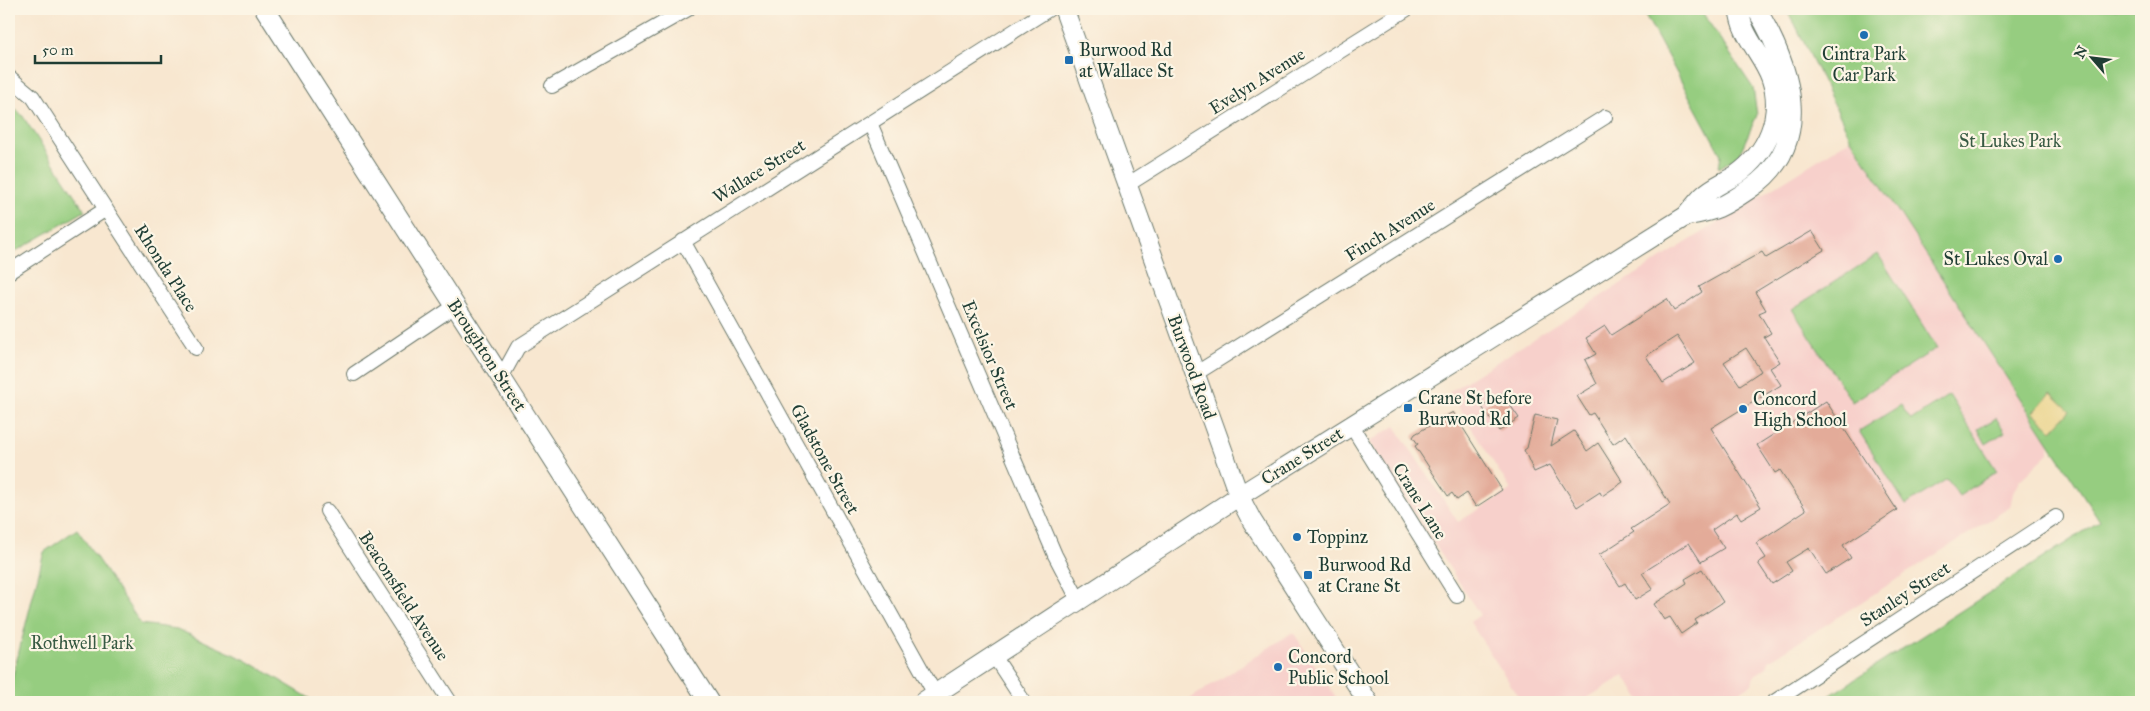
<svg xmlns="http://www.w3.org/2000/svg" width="2150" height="711" font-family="'IM FELL Great Primer',serif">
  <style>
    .built { fill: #f7d0cb }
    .green { fill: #96cd80; stroke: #5a855a }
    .sand { fill: #eeda9e; stroke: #868c69 }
    .building { fill: #e3ab99; fill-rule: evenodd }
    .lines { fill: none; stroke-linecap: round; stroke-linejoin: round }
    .street-casing { stroke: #6b786b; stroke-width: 16 }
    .secondary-casing { stroke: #6b786b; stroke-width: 21 }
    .street { stroke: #fff; stroke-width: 14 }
    .secondary { stroke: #fff; stroke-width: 19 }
    .poi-dot { fill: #1f6fb2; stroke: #fcf5e5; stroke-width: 2 }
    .labels { text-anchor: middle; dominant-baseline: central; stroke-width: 4.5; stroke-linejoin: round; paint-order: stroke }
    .poi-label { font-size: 18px; fill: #1f3d34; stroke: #fcf5e5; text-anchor: start }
    .street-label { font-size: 18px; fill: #1f3d34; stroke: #fcf5e5 }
    .park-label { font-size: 18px; fill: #375a43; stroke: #fcf5e5 }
  </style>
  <rect width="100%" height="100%" fill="#fcf5e5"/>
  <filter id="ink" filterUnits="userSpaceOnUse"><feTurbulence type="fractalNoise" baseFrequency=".02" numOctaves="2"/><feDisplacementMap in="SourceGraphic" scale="10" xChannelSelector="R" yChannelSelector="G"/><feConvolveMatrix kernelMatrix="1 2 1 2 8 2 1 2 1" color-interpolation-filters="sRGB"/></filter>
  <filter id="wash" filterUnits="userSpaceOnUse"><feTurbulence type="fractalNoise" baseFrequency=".0096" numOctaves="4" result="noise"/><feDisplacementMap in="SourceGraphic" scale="20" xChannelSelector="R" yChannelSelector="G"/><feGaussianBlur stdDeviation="1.12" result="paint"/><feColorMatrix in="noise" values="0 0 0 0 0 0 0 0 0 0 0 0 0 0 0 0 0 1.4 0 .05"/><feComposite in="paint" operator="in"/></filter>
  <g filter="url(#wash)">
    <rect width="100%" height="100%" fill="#f8e7d0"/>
    <path class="built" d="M1851 139 2049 443V453L2019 481 2013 493 2010 507 1769 661 1767 667 1754 676 1752 684 1724 702H1642L1624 675 1581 702H1522L1470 622 1480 615 1369 442 1395 426 1458 522 1511 490 1449 392Z
      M1293 632 1339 702H1185Z"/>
    <path class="green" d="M1642 9H1700L1753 88 1757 115 1739 155 1719 168 1721 155Z
      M1785 9H2141V702H1820L2100 521 1851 139 1795 24Z
      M9 104 22 115 85 211 9 255Z
      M1878 254 1937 348 1852 402 1792 309Z
      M1949 395 1997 471 1959 496 1947 479 1906 505 1859 431 1901 405 1911 420Z
      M1996 418 2005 432 1986 444 1978 429Z
      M77 529 141 624 177 629 246 660 311 699 313 702H9V691L44 552Z"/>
    <path class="sand" d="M2051 393 2070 411 2052 430 2033 412Z"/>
    <g id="blocks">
      <path class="building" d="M1812 231 1824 250 1755 292 1766 310 1759 313 1771 333 1764 337 1780 362 1770 368 1781 385 1711 428 1761 507 1741 519 1737 513 1712 530 1724 548 1701 562 1689 543 1642 573 1653 589 1635 600 1625 583 1620 586 1599 555 1634 532 1631 529 1670 504 1626 435 1613 444 1593 413 1589 415 1577 396 1597 384 1585 360 1596 354 1586 338 1605 326 1611 335 1667 299 1674 311 1702 292 1699 287 1715 278 1762 252 1766 258ZM1677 336 1695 363 1663 383 1646 356ZM1746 348 1761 371 1740 385 1724 362Z
        M1502 393 1519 418 1499 431 1482 407Z
        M1826 401 1897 510 1843 545 1851 558 1826 574 1809 548 1786 562 1792 571 1772 584 1758 563 1766 558 1756 543 1806 510 1780 470 1775 473 1757 445Z
        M1453 412 1502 490 1476 507 1467 493 1457 500 1452 493 1448 496 1415 446 1418 444 1413 437 1415 434Z
        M1535 415 1557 420 1551 446 1574 431 1587 451 1598 443 1623 482 1602 496 1600 492 1577 507 1550 465 1534 472 1524 450 1527 448Z
        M1702 569 1723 602 1695 620 1697 623 1681 634 1670 617 1664 620 1654 604 1687 583 1685 579Z"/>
    </g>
  </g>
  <g filter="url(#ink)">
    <use href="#blocks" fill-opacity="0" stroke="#6b786b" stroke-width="1"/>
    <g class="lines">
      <defs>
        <path id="street" d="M9 77 33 97 196 348
          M552 86 688 9
          M870 123 1055 555 1079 601
          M1127 185 1407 9
          M683 241 935 694
          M9 272 106 209
          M354 374 455 306
          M1195 374 1605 117
          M501 378 518 347 1049 9
          M1351 425 1457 596
          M327 511 450 702
          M994 656 1024 702
          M1774 702 2056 517"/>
        <path id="secondary" d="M265 9 709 702
          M1064 9 1239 496 1252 521 1368 702
          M1686 216C1715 211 1723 207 1748 190 1816 145 1792 69 1757 10L1753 9
          M923 702 1239 496 1686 216C1691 210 1697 202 1703 196 1712 187 1725 182 1736 175 1767 153 1784 116 1771 78 1762 53 1741 36 1739 9"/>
      </defs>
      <use href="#street" class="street-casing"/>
      <use href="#secondary" class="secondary-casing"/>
      <use href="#street" class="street"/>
      <use href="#secondary" class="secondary"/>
    </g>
  </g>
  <g class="poi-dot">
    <circle cx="1864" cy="35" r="5"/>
    <rect x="1064" y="55" width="10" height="10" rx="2.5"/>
    <circle cx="2058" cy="259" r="5"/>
    <rect x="1403" y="403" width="10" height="10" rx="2.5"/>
    <circle cx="1743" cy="409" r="5"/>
    <circle cx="1297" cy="537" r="5"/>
    <rect x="1303" y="570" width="10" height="10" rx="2.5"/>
    <circle cx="1278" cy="667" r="5"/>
  </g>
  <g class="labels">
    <g class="poi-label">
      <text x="1079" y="50">Burwood Rd<tspan x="1079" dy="21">at Wallace St</tspan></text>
      <text x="1864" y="54" text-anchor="middle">Cintra Park<tspan x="1864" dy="21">Car Park</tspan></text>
      <text x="2048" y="259" text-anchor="end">St Lukes Oval</text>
      <text x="1418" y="398">Crane St before<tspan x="1418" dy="21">Burwood Rd</tspan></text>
      <text x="1753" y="399">Concord<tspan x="1753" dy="21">High School</tspan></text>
      <text x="1307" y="537">Toppinz</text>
      <text x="1318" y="565">Burwood Rd<tspan x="1318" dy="21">at Crane St</tspan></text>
      <text x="1288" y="657">Concord<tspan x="1288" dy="21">Public School</tspan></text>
    </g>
    <g class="street-label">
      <text transform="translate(1257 81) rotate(-32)">Evelyn Avenue</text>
      <text transform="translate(759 171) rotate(-32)">Wallace Street</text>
      <text transform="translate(1390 230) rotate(-32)">Finch Avenue</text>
      <text transform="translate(166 268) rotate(57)">Rhonda Place</text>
      <text transform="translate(487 355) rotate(57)">Broughton Street</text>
      <text transform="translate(990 355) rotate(67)">Excelsior Street</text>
      <text transform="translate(1192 367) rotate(70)">Burwood Road</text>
      <text transform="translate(1302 456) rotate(-32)">Crane Street</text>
      <text transform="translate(825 459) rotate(61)">Gladstone Street</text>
      <text transform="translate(1420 501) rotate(58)">Crane Lane</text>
      <text transform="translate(1905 594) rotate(-33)">Stanley Street</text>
      <text transform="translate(404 596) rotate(57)">Beaconsfield Avenue</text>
    </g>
    <g class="park-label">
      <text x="2010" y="141">St Lukes Park</text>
      <text x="82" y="643">Rothwell Park</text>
    </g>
  </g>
  <rect width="2150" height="711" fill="none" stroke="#fcf5e5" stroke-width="30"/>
  <g transform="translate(2092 58) rotate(298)" stroke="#fcf5e5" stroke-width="4" paint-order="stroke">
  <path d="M0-4L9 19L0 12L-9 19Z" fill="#1f3d34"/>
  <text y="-8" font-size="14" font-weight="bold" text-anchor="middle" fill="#1f3d34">N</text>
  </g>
  <path d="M35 55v8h126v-8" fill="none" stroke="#1f3d34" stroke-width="2.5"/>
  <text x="42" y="55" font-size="15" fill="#1f3d34" stroke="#fcf5e5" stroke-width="4" paint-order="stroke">50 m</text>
</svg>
